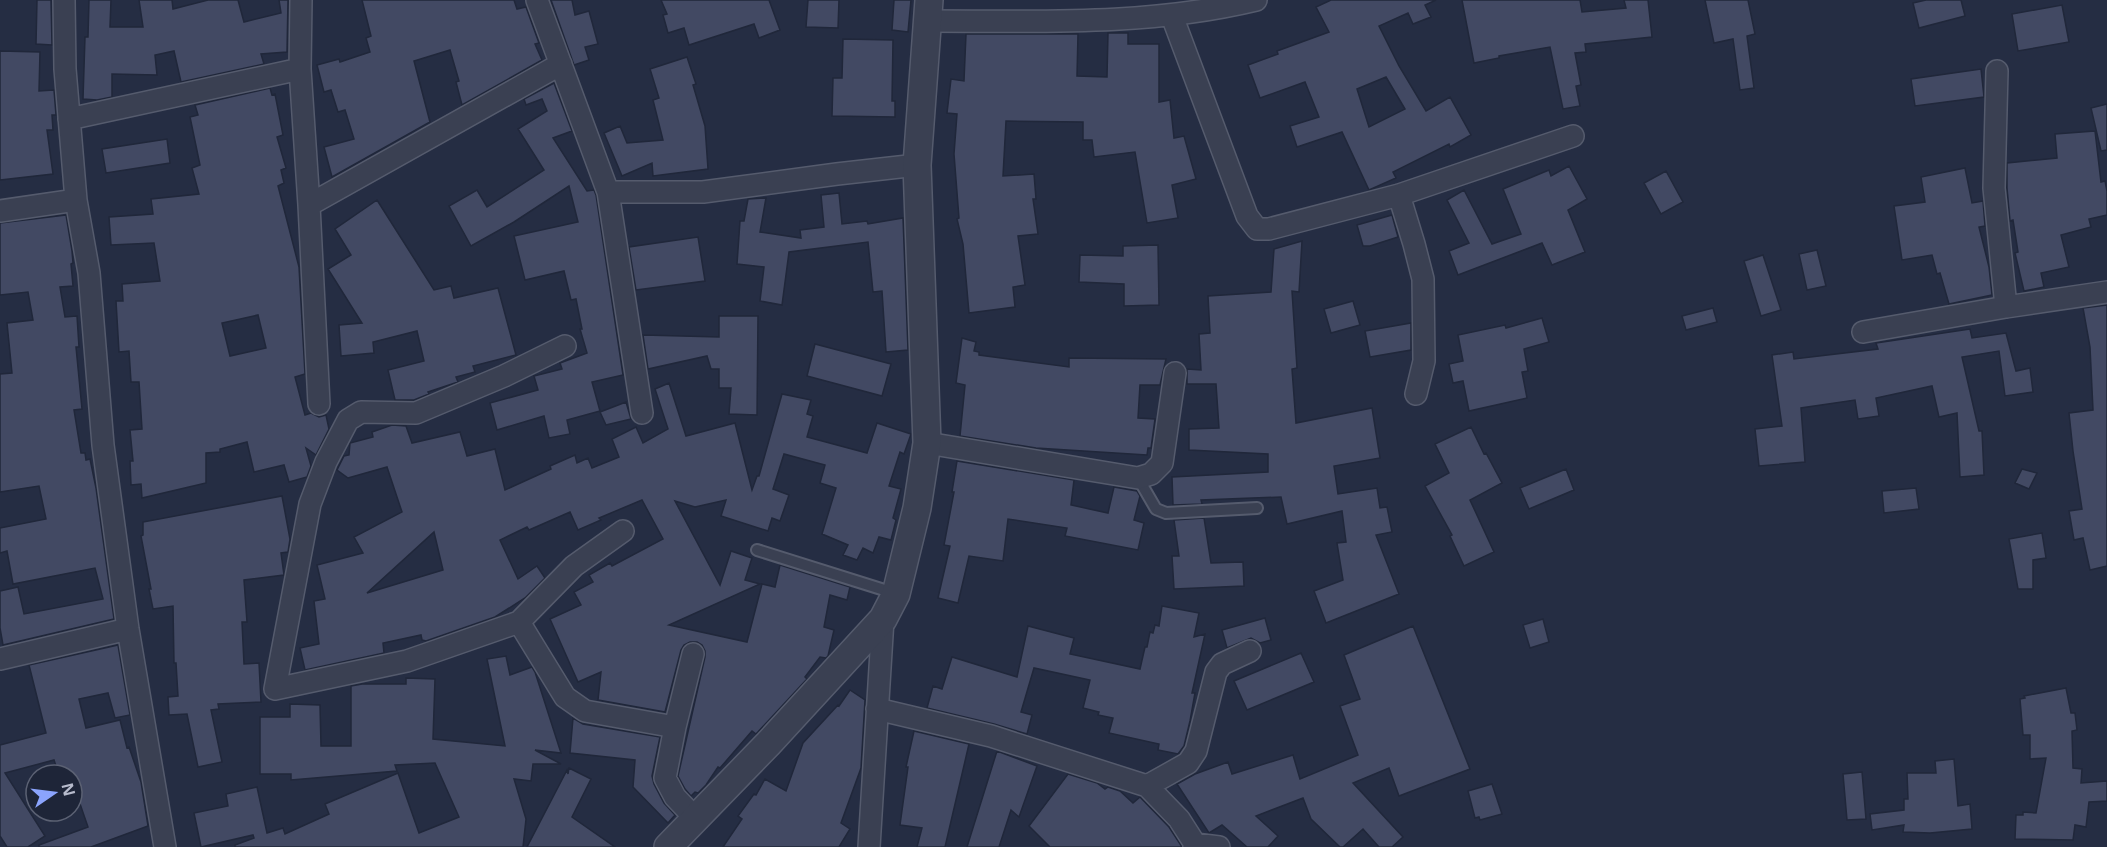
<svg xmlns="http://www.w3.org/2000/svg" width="2107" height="847" font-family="'Open Sans',sans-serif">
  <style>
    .building { fill: #424963; stroke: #20273a; stroke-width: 1.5; fill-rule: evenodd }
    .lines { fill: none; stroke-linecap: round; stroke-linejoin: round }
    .service-casing { stroke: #555b6d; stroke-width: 14 }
    .minor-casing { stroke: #555b6d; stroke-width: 24 }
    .tertiary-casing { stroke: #555b6d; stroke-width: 30 }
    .service { stroke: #3a4052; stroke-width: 10 }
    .minor { stroke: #3a4052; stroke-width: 21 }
    .tertiary { stroke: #3a4052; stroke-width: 27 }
  </style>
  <rect width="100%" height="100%" fill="#252d43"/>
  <path class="building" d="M37 0H51L52 45 36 44Z
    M89 0H111L110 27H143L139 0H172L173 9 208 0H238L244 22 281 13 279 0H288L287 52 261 54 264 64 181 82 174 51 155 55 157 75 112 74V97L97 100 83 99 85 37H88Z
    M362 0H514L517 9 526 7 539 43 535 44 542 60 462 105 456 82 459 81 450 50 414 61 430 122 332 177 324 147 354 139 345 110 338 112 331 90 324 92 317 65 339 59 340 62 370 52 366 38 371 36Z
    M551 0H572L575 15 589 11 598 44 585 47 589 60 574 65Z
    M661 0H769L780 30 759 38 754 24 689 45 684 28 668 33 663 15 667 14Z
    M808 0H839L838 28 806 27Z
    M894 0H911L908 32 892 30Z
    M1331 0H1436L1425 5 1431 17 1413 24 1408 13 1379 26 1399 66 1426 111 1450 97 1471 135 1450 147 1449 144 1393 172 1396 178 1369 190 1342 132 1297 147 1290 126 1319 117 1305 82 1260 98 1248 65 1278 54 1277 51 1329 32 1316 7ZM1386 77 1405 109 1369 127 1357 89Z
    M1462 0H1580L1582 12 1626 8 1624 0H1648L1652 37 1585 44 1586 52 1575 53 1581 85 1576 86 1580 106 1563 109 1550 47 1499 56V58L1474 63Z
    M1705 0H1748L1755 34 1747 36 1754 88 1740 90 1733 39 1714 43Z
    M1926 0H1961L1965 16 1919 28 1913 3Z
    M2062 5 2069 42 2018 51 2012 14Z
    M1108 33H1128V44H1159V102L1170 100 1174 138 1184 136 1196 179 1172 185 1178 218 1147 223 1135 152 1094 157 1092 140H1083V122L1006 121 1003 176 1034 174 1036 199H1033L1038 234 1018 236 1025 285 1013 287 1015 307 969 313 963 244 957 219 959 218 954 154 957 114 947 113 951 79 964 81 966 34H1078L1077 76 1107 77Z
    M843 39 893 40 892 101H895V117L832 116 833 78H842Z
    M0 51 40 52 39 91 54 90 56 115H52L53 130H47L53 174 0 180Z
    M687 57 696 84 693 85 705 126 708 169 653 176 652 163 622 176 604 133 620 126 627 143 663 140 653 100 659 98 650 69Z
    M1981 69 1984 97 1915 106 1911 79Z
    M554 83 572 131 553 138 587 191 594 190 596 195 623 375 592 382 600 411 567 420 570 434 549 438 544 416 497 430 490 403 538 390 534 376 562 369 560 363 587 353 580 329H582L576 299 571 300 564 271 525 280 514 236 578 222 569 186 514 222 471 246 449 206 477 190 487 207 544 170 518 129 547 111 542 99 526 105 524 99Z
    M270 88 272 95 275 94 283 135 277 137 286 168 281 170 284 183 278 186 299 267 305 374 295 377 305 415 311 413 319 417 326 415 329 429 316 455 306 448 311 466 307 477 289 482 284 465 254 472 247 442 220 449V452L206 453V483L142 498 141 484 131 485 130 461H133L130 430 142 429 139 382H131L129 351 119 352 116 301H123L122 284 160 281 154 243 111 245 109 217 153 214 151 199 199 194 192 168 200 165 190 117 198 115 195 105ZM258 315 266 348 230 356 222 323Z
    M2107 104V150L2101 151 2091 108Z
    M2095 131 2101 182 2105 181 2107 191V215L2089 219 2091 227 2061 235 2069 267 2041 273 2044 287 2024 291 2015 253 2018 252 2013 220 2010 221 2007 188V163L2057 158 2055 134Z
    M167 139 170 163 106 173 102 149Z
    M1569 166 1587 199 1568 210 1585 252 1552 265 1542 243 1458 275 1449 251 1469 243 1447 200 1464 190 1492 244 1521 234 1503 189 1549 170 1551 176Z
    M1965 168 1972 203 1983 201 1985 226 1979 227 1989 267 1992 295 1949 304 1940 273 1937 274 1932 255 1902 260 1894 206 1925 202 1921 177Z
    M1666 171 1683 202 1661 214 1644 183Z
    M839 193 842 224 867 221 868 224 903 218 908 350 886 352 882 291 873 292 868 242 789 252 782 305 760 301 764 267 737 264 740 221H744L748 199 766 198 760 232 801 238 800 230 824 227 821 195Z
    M377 200 434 290 451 286 454 298 498 288 516 355 473 366 475 372 456 377 458 382 428 392 429 394 414 400H395L388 370 424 361 417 331 373 342 374 353 341 356 339 325 362 323 328 269 351 255 335 229Z
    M66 215 72 251 73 263 71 264 73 286 60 287 65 317 77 316 79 347H76L82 409 74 410 81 453H85L86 460 90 459 96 488 114 619 3 645 0 628V591L18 587 24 614 103 599 95 568 13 584 7 551 0 553V528L46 519 39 486 0 492V374L12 373 7 323 33 320 28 292 0 295V223Z
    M1392 215 1398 237 1370 246H1363L1357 225Z
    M698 237 705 281 636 290 629 247Z
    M1302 241 1299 292 1292 291 1297 368 1292 369 1296 423 1372 408 1380 458 1334 466 1338 494 1377 488 1380 508 1387 507 1392 532 1376 535 1399 594 1326 623 1314 591 1343 580 1337 543 1346 542 1342 511 1287 524 1281 497 1201 500 1202 504 1173 505 1172 477 1268 472V454L1189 450V429L1219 428 1216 384H1187V369L1201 370 1199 334 1210 333 1208 296 1271 292 1274 249Z
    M1158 245 1159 305 1124 306V284L1079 282 1080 255 1123 256V246Z
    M1817 250 1826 286 1807 290 1799 254Z
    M1763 255 1781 310 1761 316 1744 261Z
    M1353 301 1360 325 1331 333 1324 309Z
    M2107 305V566L2090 570 2083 538 2074 540 2069 511 2082 509 2073 451 2069 413 2093 410 2090 347 2083 308Z
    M1713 308 1717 322 1686 330 1682 316Z
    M719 316H758L757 415 729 414 731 388H719V369H711L707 356 648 369 643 335 719 337Z
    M1542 318 1549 342 1524 349 1528 371 1522 372 1527 398 1469 411 1463 381 1453 383 1449 364 1463 361 1458 335 1505 325 1506 328Z
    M1411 323V350L1370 357 1365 331Z
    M1970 329 1972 338 2006 333 2016 371 2030 368 2033 392 2005 396 1999 351 1962 357 1979 431H1982L1984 475 1960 477 1957 413 1939 417 1932 386 1876 398 1879 416 1858 419 1855 400 1801 408 1805 462 1759 466 1755 429 1782 426 1772 355 1793 352 1794 359 1878 349 1876 343Z
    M962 338 976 342 974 351 979 352V355L1069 367V358L1166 359 1160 385H1140L1138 418 1155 419 1151 448H1148L1147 455 1036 448 960 436 965 385 956 383Z
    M815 344 891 364 882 396 807 376Z
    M669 383 686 436 735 423 752 490 757 476H759L782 394 811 400 807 414 813 416 807 437 867 453 877 423 911 434 904 454 900 452 889 486 901 489 893 518 896 520 891 540 879 537 873 553 863 548 857 560 843 555 848 545 822 534 836 488 820 483 825 465 784 454 773 489 789 495 780 521 772 518 768 531 721 516 726 500 695 507 675 501 720 585 731 551 752 558 745 580 760 584 669 625 747 642 762 584 775 587 780 565 850 587 847 600 830 595 824 627 834 630 828 656 826 658 820 657 805 677 807 679 756 734 752 731 720 768 718 767 706 785 698 793 695 792 691 796 685 789 678 776 705 657V651L702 645 697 642H690L684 645 681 650 665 712 598 700 601 672 578 682 550 619 581 605 574 592 593 582 589 575 610 563 612 566 663 539 642 500 599 518 601 520 578 530 570 512 529 530 527 527 500 540 518 579 537 566 545 578 525 598 495 617 426 641 422 640 421 635 383 643 384 653 305 670 300 648 319 644 314 601 325 599 317 565 363 553 354 537 402 512 387 467 348 478 337 470 344 456 349 455 350 443 373 437 372 432 392 425 406 426 412 443 460 432 467 456 495 449 505 490 551 469 550 466 575 455 577 463 588 458 592 468 619 457 612 439 636 427 643 443 668 429 655 389ZM434 532 443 570 367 593Z
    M626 402 631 419 606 425 600 412Z
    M1471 427 1484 454 1486 453 1502 483 1470 500 1494 552 1464 566 1450 536 1452 535 1425 486 1449 473 1435 444Z
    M957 461 1074 480 1071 505 1108 513 1114 487 1137 491 1140 496 1134 520 1144 523 1138 550 1065 536 1067 528 1008 519 1003 561 969 556 958 603 938 598 950 546 944 545 954 492H952Z
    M1566 469 1574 490 1529 509 1520 488Z
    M2022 469 2037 473 2029 489 2015 483Z
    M1916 488 1919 509 1884 513 1882 491Z
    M282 496 290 539 288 552 281 553 284 575 244 580 247 622H242L244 664 259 663 261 702 218 704 219 709 211 710 222 762 198 767 187 714 169 715 168 697 178 696 176 663H174L173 606 153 609 149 589H151L141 536 143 535V522Z
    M1204 518 1211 563 1243 562 1244 586 1174 589 1172 556H1179L1174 520Z
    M2042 533 2046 558 2033 560V589H2018L2009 539Z
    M1162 606 1199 613 1194 637 1205 634 1192 693H1195L1190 721 1184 746 1178 754 1158 750 1159 744 1109 733 1113 718 1098 715 1099 712 1083 708 1090 680 1034 668 1021 712 1032 715 1027 734 994 724 927 708 933 686 942 689 952 657 1017 677 1028 626 1074 638 1070 654 1140 669 1145 647H1147L1150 632 1153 633 1155 625 1159 626Z
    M1265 618 1271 640 1260 643 1251 638 1227 648 1222 630Z
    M1543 619 1549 642 1530 648 1523 625Z
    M1413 626 1470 769 1399 796 1389 768 1353 783 1403 837 1392 847H1379L1363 829 1343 847H1340L1311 819 1303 798 1256 816 1278 836 1268 847H1247L1222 825 1209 833 1177 784 1195 774 1228 762 1232 774 1293 755 1300 779 1358 755 1340 706 1360 699 1344 655Z
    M118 645 130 715 115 718 108 693 79 699 86 728 120 720 127 748 129 747 141 782 148 826 91 847H39V845L88 827 77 795 72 796V775H59L54 760 5 773 45 836 28 847H7L0 836V745L46 733 29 665Z
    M1301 653 1314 682 1247 710 1234 681Z
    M506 656 510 675 532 667 535 672 561 753 535 750 561 764H533L531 781 514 779 526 819 523 847H235V845L254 838 253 835 201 847 194 813 228 806 226 794 257 787 267 833 283 828 285 834 329 814 325 804 398 773 419 833 459 817 435 763 395 765 397 771 291 780V774H260V717H290V704L320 705 321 746H351V686L362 684H406V678L435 679 433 739 505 746 487 659Z
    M2066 688 2071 713H2075L2077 730 2072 731 2073 768 2082 769 2081 783 2107 781V801L2089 802 2086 827 2075 825 2073 840 2015 839 2016 815H2023V812L2036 813 2046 758 2030 759V735H2023L2020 699 2025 698 2024 696Z
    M850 690 865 700 861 768 841 823 850 829 839 847H723L742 819 738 816 754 794 756 795 765 779 786 791 803 743 838 705 839 706Z
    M573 718 583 724 660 737 652 776 654 784 664 803 675 815 668 823 633 787 635 760 570 753Z
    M914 731 969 744 945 847H917L922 828 900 825 908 767H906Z
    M997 751 1037 766 1019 817 1011 810 999 847H967Z
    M1954 759 1958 806 1970 804 1972 829 1930 833 1903 832 1904 825 1872 830 1870 814 1904 810V799H1908L1907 773H1936L1935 761Z
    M569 768 591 779 572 817 615 847H527L567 770 568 774Z
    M1862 772 1866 819 1847 820 1843 774Z
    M1068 774 1097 783 1105 789 1108 787 1120 791 1133 803 1140 797 1169 827 1182 847H1050L1029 826Z
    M1492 784 1502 814 1480 820 1479 817 1475 818 1468 791Z"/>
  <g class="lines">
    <defs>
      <path id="service" d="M1138 478 1156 509 1166 513 1257 508
        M757 550 894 593"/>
      <path id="minor" d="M64 0 65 69 76 200 89 273 103 445 128 629 165 847
        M301 0 300 69 309 205 319 404
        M537 0 608 192 642 413
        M1172 16 1247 216 1257 229H1269L1399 195 1573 136
        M927 21C1037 21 1148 26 1256 0
        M1997 71 1994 188 2006 307
        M69 119 300 69
        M608 192H703L837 174 917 165
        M1399 195 1414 244 1423 279 1424 361 1416 394
        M309 205 561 64
        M0 211 76 200
        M1863 332 2006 307 2107 292
        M565 346 504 376 416 413 361 412 348 420 326 462 310 504 275 689 407 661 519 622 574 566 623 531
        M927 443 1138 478 1151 474 1162 463 1175 373
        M519 622 565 697 585 711 675 727
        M693 654 675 727 665 778 675 797 696 819
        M0 659 128 629
        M877 709 991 736 1147 786 1179 819 1195 844 1194 847
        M1147 786 1188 763 1196 751 1216 672 1222 664 1250 651
        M1195 844 1219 847
        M869 847 883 619"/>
      <path id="tertiary" d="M668 847 768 744 883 619 896 594 917 508 927 443 917 165 929 0"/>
    </defs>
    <use href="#service" class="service-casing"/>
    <use href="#minor" class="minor-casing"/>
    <use href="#tertiary" class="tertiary-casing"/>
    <use href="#service" class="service"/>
    <use href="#minor" class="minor"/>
    <use href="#tertiary" class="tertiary"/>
  </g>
  <g transform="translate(54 793) rotate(76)"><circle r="28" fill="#1e2538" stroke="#5b6173" stroke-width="1.5"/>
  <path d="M0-4.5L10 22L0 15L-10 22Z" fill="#8ba4fd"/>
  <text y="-9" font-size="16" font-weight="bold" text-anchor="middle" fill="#b7bbcc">N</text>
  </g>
</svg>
